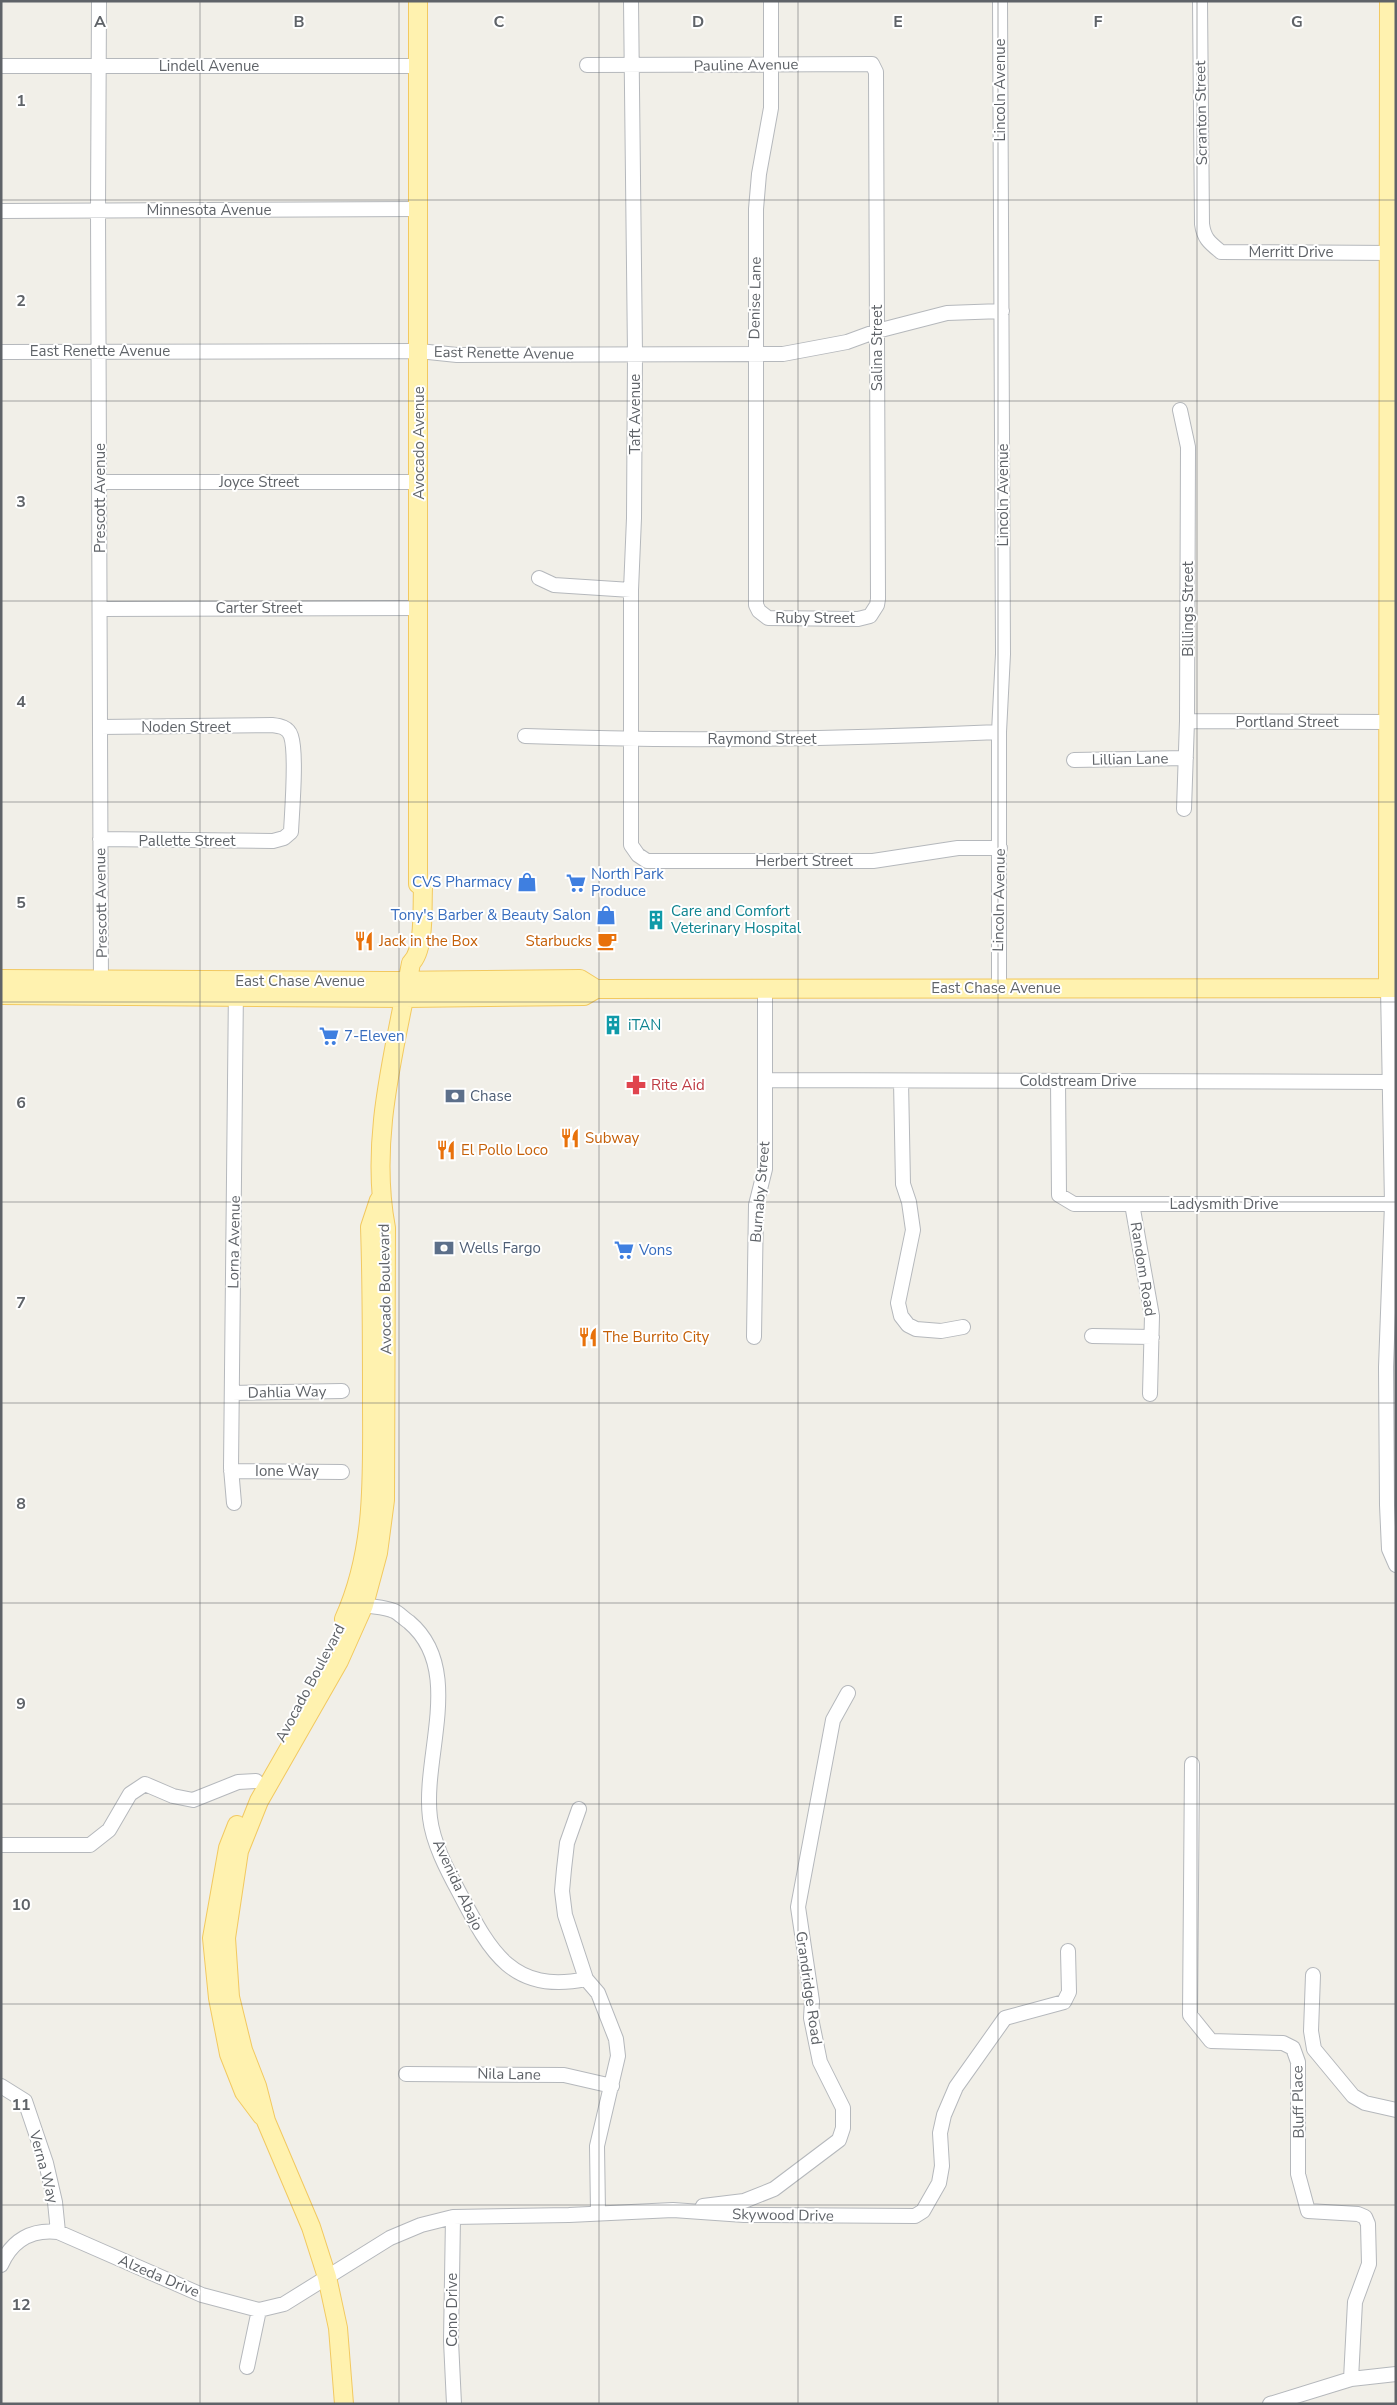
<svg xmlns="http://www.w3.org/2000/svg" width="1397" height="2405" font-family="'Nunito Sans',sans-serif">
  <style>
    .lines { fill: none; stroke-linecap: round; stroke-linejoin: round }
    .minor-casing { stroke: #b5b8bc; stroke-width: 16 }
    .major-casing { stroke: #f2c960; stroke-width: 20 }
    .minor { stroke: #fff; stroke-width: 14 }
    .major { stroke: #fff2af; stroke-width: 18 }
    .grid { fill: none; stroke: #5f6368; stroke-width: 1; stroke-opacity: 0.55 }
    .labels { text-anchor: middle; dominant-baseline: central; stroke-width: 4; stroke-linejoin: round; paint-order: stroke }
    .street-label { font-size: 15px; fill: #5f6368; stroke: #fff }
    .shop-label { font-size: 15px; fill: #366cbe; stroke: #fff; text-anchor: start }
    .culture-label { font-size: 15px; fill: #0d838f; stroke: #fff; text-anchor: start }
    .food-label { font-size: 15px; fill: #c56008; stroke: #fff; text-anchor: start }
    .health-label { font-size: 15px; fill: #be3a42; stroke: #fff; text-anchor: start }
    .service-label { font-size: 15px; fill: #4e5e75; stroke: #fff; text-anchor: start }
    .grid-label { font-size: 16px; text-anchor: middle; font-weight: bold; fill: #5f6368; stroke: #fff; stroke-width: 4; stroke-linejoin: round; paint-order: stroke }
  </style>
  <rect width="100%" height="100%" fill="#f1efe8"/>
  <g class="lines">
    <defs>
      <path id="minor" d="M99 1 98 211 101 990
        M631 1 635 354 634 518 631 590V845L638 855 647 861H873L958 848H1000
        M1200 1 1202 224C1204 239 1210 243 1221 252L1396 253
        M587 65 872 64 876 72 878 599 877 605 870 616 858 619 768 618 759 611 756 605V209L759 174 771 108V1
        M1 66H418
        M1 211 418 209
        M1 352 419 351 457 355 783 354 847 342 877 331 947 313 1002 311
        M1180 410 1188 447 1187 721 1184 809
        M100 482H419
        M539 578 554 585 631 590
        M100 609 419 608
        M1187 721 1388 722
        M525 736C683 742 841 739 999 732
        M1074 760 1186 758
        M100 839 273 841 284 838 291 832C292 810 297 754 291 736 288 727 280 726 272 725L100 727
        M999 988V732L1003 654 1000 1
        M1388 988 1392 1204 1386 1367 1387 1505 1389 1549 1396 1565
        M765 1080 1391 1082
        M901 1081 903 1184 909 1202 913 1230 898 1303 901 1316 908 1325 916 1329 941 1331 963 1327
        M1058 1081 1059 1195 1074 1204H1392
        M1132 1204 1152 1316 1150 1394
        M1092 1336 1152 1337
        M754 1337 756 1205 765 1169V987
        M232 1393 342 1391
        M231 1471 342 1472
        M234 1503 231 1468 236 986
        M364 1605C373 1607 385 1607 394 1611 399 1613 404 1619 409 1622 465 1669 422 1756 430 1818 433 1843 447 1870 459 1892 489 1949 511 1995 586 1979
        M1192 1764 1190 2015 1211 2041 1283 2043 1293 2048 1298 2062V2174L1308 2211 1358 2214 1365 2217 1368 2224 1369 2264 1355 2302 1351 2379
        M579 1809 567 1843 564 1869 562 1891 565 1915 586 1979 598 1993 616 2039 618 2056 597 2146 598 2212
        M1 1845H90L109 1830 130 1794 145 1784 173 1796 193 1800 238 1782 256 1781
        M1313 1975 1311 2031 1314 2049 1353 2096 1365 2103 1396 2110
        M406 2074 564 2075 612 2086
        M1 2086 25 2101 46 2163 55 2202 58 2232
        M703 2206 744 2201 774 2189 839 2140 843 2128V2108L820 2062 811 2018 812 2001 798 1907 833 1720 848 1693
        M453 2217 451 2341 454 2404
        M1 2265C12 2240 32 2229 58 2232L202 2295 259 2310 284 2304 390 2238 421 2225 453 2217 569 2215 673 2210 744 2215 915 2216 923 2211 939 2183 942 2166 940 2133 944 2115 956 2087 1005 2018 1064 2002 1069 1992 1068 1951
        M247 2367 259 2310
        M1270 2404 1351 2379 1396 2374"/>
      <path id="major" d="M1 979 384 981 580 979 596 989
        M1388 988 1389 1
        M1 995 405 998 584 996 596 989 1396 988
        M344 1619C376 1548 372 1474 372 1398 372 1341 372 1284 370 1227L379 1200
        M237 1825 228 1848 212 1938 218 1998 229 2054 244 2092 262 2116
        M344 2404 338 2328 327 2277 311 2227 266 2121 257 2086 243 2050 230 1997 226 1938 239 1851 259 1801 339 1661 364 1605 378 1553 385 1500 386 1228C369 1139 395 1050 411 963 425 950 422 908 423 888L418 884V1"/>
    </defs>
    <use href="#minor" class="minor-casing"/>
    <use href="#major" class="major-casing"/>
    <use href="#minor" class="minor"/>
    <use href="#major" class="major"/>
  </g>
  <path class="grid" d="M200 1V2404M399 1V2404M599 1V2404M798 1V2404M998 1V2404M1197 1V2404M1 200H1396M1 401H1396M1 601H1396M1 802H1396M1 1002H1396M1 1202H1396M1 1403H1396M1 1603H1396M1 1804H1396M1 2004H1396M1 2205H1396"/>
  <defs>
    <symbol id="shop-bare" viewBox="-9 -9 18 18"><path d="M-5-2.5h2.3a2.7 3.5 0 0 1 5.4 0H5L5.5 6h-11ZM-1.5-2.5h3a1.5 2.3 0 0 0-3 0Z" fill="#3f7fe0" stroke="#fff" stroke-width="2.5" paint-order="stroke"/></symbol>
    <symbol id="supermarket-bare" viewBox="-9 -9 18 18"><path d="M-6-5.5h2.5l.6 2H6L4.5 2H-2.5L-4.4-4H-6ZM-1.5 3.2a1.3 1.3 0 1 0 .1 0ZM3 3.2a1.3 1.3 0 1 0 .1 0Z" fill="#3f7fe0" stroke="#fff" stroke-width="2.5" paint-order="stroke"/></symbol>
    <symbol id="building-bare" viewBox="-9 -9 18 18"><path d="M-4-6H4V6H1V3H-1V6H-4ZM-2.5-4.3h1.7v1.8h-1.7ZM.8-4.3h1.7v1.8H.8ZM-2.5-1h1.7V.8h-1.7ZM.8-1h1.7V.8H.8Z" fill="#0f9aa8" stroke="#fff" stroke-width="2.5" paint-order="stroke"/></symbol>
    <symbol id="restaurant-bare" viewBox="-9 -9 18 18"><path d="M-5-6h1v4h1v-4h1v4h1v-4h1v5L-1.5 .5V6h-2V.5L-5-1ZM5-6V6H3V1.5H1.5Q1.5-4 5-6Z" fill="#e8710a" stroke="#fff" stroke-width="2.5" paint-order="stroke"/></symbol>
    <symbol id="cafe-bare" viewBox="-9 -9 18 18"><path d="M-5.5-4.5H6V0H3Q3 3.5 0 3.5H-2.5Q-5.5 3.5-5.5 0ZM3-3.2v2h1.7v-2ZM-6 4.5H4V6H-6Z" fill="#e8710a" stroke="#fff" stroke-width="2.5" paint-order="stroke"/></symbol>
    <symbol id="pharmacy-bare" viewBox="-9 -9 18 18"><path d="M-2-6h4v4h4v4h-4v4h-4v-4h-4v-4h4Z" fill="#e0444e" stroke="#fff" stroke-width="2.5" paint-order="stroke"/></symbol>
    <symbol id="bank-bare" viewBox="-9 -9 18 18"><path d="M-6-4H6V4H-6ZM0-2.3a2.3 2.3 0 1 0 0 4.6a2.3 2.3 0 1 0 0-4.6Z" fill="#5c6f8a" stroke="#fff" stroke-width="2.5" paint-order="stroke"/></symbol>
  </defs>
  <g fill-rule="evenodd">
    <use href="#shop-bare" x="513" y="868" width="28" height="28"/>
    <use href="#supermarket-bare" x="562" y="869" width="28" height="28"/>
    <use href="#shop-bare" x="592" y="901" width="28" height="28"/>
    <use href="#building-bare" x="642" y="906" width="28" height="28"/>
    <use href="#restaurant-bare" x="350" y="927" width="28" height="28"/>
    <use href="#cafe-bare" x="593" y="927" width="28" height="28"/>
    <use href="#building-bare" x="599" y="1011" width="28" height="28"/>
    <use href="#supermarket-bare" x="315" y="1022" width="28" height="28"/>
    <use href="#pharmacy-bare" x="622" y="1071" width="28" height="28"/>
    <use href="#bank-bare" x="441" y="1082" width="28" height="28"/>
    <use href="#restaurant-bare" x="556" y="1124" width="28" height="28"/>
    <use href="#restaurant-bare" x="432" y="1136" width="28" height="28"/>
    <use href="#bank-bare" x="430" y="1234" width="28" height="28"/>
    <use href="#supermarket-bare" x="610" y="1236" width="28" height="28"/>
    <use href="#restaurant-bare" x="574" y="1323" width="28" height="28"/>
  </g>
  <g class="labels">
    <g class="street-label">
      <text transform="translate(746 65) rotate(-1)">Pauline Avenue</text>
      <text x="209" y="66">Lindell Avenue</text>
      <text transform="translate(1000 90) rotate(-90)">Lincoln Avenue</text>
      <text transform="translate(1201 113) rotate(-91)">Scranton Street</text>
      <text x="209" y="210">Minnesota Avenue</text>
      <text x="1291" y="252">Merritt Drive</text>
      <text transform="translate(755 298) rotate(-89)">Denise Lane</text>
      <text transform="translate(877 348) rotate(-90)">Salina Street</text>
      <text x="100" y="351">East Renette Avenue</text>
      <text transform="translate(504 353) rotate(1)">East Renette Avenue</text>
      <text transform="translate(635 414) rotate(-90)">Taft Avenue</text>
      <text transform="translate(419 443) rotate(-90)">Avocado Avenue</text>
      <text x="259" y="482">Joyce Street</text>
      <text transform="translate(1003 495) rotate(-90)">Lincoln Avenue</text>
      <text transform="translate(100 498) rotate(-90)">Prescott Avenue</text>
      <text x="259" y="608">Carter Street</text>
      <text transform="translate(1188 609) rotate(-90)">Billings Street</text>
      <text x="815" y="618">Ruby Street</text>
      <text x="1287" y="722">Portland Street</text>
      <text x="186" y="727">Noden Street</text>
      <text x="762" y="739">Raymond Street</text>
      <text transform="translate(1130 759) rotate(-1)">Lillian Lane</text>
      <text x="187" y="841">Pallette Street</text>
      <text x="804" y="861">Herbert Street</text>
      <text transform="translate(999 900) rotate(-89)">Lincoln Avenue</text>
      <text transform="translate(101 903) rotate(-91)">Prescott Avenue</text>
      <text x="300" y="981">East Chase Avenue</text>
      <text x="996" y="988">East Chase Avenue</text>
      <text x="1078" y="1081">Coldstream Drive</text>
      <text transform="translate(760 1192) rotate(-85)">Burnaby Street</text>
      <text x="1224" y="1204">Ladysmith Drive</text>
      <text transform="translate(234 1242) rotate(-89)">Lorna Avenue</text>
      <text transform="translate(1143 1269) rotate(81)">Random Road</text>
      <text transform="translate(385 1289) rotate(-91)">Avocado Boulevard</text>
      <text transform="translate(287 1392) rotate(-1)">Dahlia Way</text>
      <text x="287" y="1471">Ione Way</text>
      <text transform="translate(310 1683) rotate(-62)">Avocado Boulevard</text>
      <text transform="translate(458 1885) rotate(65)">Avenida Abajo</text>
      <text transform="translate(809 1988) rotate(82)">Grandridge Road</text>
      <text transform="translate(509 2074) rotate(1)">Nila Lane</text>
      <text transform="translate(1298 2102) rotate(-91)">Bluff Place</text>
      <text transform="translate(44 2167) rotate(75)">Verna Way</text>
      <text transform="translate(783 2215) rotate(1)">Skywood Drive</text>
      <text transform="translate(159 2276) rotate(23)">Alzeda Drive</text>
      <text transform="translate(452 2310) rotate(-90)">Cono Drive</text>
    </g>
    <g class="shop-label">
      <text x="591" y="874">North Park<tspan x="591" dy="17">Produce</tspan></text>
      <text x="512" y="882" text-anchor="end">CVS Pharmacy</text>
      <text x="591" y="915" text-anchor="end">Tony's Barber &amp; Beauty Salon</text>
      <text x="344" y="1036">7-Eleven</text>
      <text x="639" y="1250">Vons</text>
    </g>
    <g class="culture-label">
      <text x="671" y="911">Care and Comfort<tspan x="671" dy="17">Veterinary Hospital</tspan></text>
      <text x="628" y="1025">iTAN</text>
    </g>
    <g class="food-label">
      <text x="379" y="941">Jack in the Box</text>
      <text x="592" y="941" text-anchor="end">Starbucks</text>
      <text x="585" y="1138">Subway</text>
      <text x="461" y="1150">El Pollo Loco</text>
      <text x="603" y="1337">The Burrito City</text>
    </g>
    <g class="health-label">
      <text x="651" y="1085">Rite Aid</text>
    </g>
    <g class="service-label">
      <text x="470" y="1096">Chase</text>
      <text x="459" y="1248">Wells Fargo</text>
    </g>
  </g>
  <g class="grid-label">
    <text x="100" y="27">A</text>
    <text x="299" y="27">B</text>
    <text x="499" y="27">C</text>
    <text x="698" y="27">D</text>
    <text x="898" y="27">E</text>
    <text x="1098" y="27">F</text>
    <text x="1297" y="27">G</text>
    <text x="21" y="106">1</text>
    <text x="21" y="306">2</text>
    <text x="21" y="507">3</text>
    <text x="21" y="707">4</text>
    <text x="21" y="908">5</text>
    <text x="21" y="1108">6</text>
    <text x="21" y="1308">7</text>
    <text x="21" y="1509">8</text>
    <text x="21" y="1709">9</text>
    <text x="21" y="1910">10</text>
    <text x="21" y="2110">11</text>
    <text x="21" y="2310">12</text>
  </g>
  <rect width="1397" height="2405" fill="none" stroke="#5f6368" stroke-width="5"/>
</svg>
